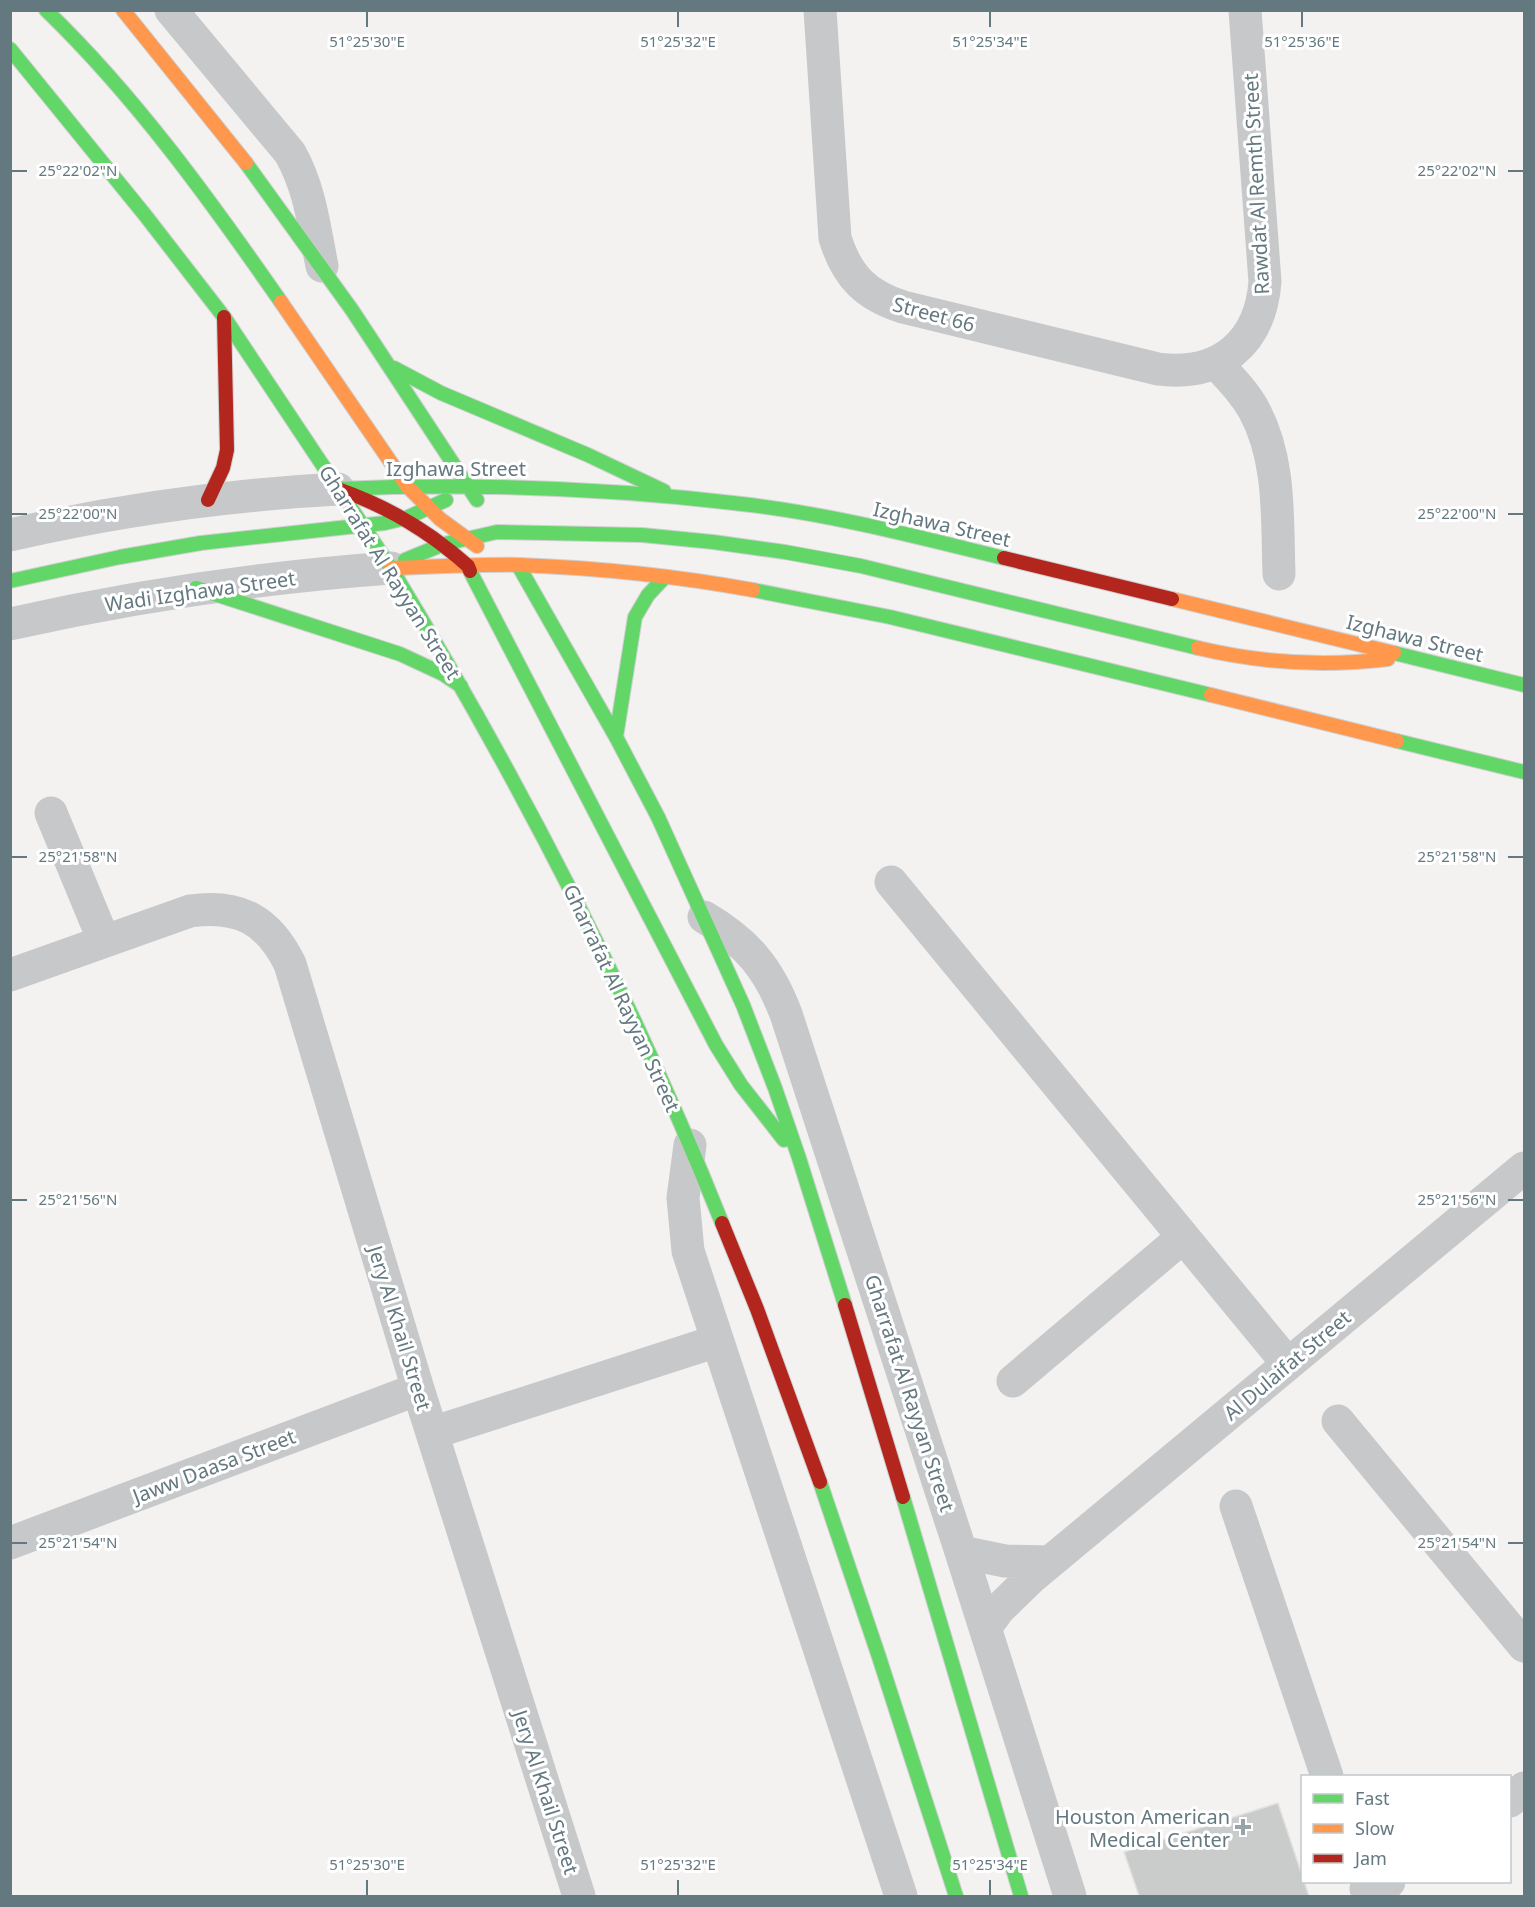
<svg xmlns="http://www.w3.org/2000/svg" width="1535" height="1907" font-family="'Noto Sans',sans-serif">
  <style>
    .building { fill: #cacccc; stroke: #e2e2e1; stroke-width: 1.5 }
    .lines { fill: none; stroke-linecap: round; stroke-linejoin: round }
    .fast-casing { stroke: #cfd0d1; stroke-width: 16 }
    .slow-casing { stroke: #cfd0d1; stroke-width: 16 }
    .jam-casing { stroke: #cfd0d1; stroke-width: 16 }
    .street { stroke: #c7c8c9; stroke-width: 33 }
    .fast { stroke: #63d668; stroke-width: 14 }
    .slow { stroke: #ff974d; stroke-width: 14 }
    .jam { stroke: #b3261e; stroke-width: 14 }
    .ticks { fill: none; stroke: #647880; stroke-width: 2 }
    .poi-dot { fill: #96a3a8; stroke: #fff; stroke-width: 2 }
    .labels { text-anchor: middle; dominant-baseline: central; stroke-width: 6; stroke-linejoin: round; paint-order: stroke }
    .street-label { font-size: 20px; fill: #647880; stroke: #fff }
    .poi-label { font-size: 20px; fill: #647880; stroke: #fff; text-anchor: end }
    .ticks-label { font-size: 15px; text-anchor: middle; fill: #647880; stroke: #fff; stroke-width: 6; stroke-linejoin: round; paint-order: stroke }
  </style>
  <rect width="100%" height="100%" fill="#f3f2f1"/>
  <path class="building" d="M1278 1803 1309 1896H1139L1124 1852Z"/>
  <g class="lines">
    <defs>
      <path id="fast" d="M46 10C136 97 210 200 281 302
        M10 49 145 215 224 317 391 568
        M246 163 352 310 477 500
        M394 368 441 393 588 455 664 491
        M338 489C473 483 608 488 742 504 831 514 918 537 1004 558
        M405 560 444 544 497 532 642 535 713 542 785 552 861 566 1198 648
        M518 565 616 737 658 817 743 1005 775 1088 799 1158 845 1305
        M391 568C518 778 631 995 722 1223
        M470 571 716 1045 741 1085 784 1140
        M10 581 120 557 201 543 385 523 406 518 446 500
        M196 588 400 654 443 674 461 686
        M753 590 890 617 1211 695
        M1394 653 1524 685
        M616 737 635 617 648 595 665 577
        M1397 741 1524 772
        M820 1482 879 1657 956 1896
        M903 1497 1021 1896"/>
      <path id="slow" d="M123 10 246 163
        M281 302 407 486 440 519 477 546
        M391 568C434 567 477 564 520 565 598 568 676 576 753 590
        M1172 599 1394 653
        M1198 648C1261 663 1323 667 1388 659
        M1211 695 1397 741"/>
      <path id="jam" d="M338 489C387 506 429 531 468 566L470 571
        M208 500 223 468 227 450 224 317
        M1004 558 1172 599
        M722 1223 757 1309 820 1482
        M845 1305 903 1497"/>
    </defs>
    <use href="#fast" class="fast-casing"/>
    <use href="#slow" class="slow-casing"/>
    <use href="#jam" class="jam-casing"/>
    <path class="street" d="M171 10 290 153C310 188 314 226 322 266
      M820 10 835 238C847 276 865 295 903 307L1158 369C1219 377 1260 344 1265 282L1245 10
      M1216 363C1230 378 1244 392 1254 410 1281 460 1277 518 1279 574
      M10 535C118 510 228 495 338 489
      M10 624C136 596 263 577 391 568
      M51 813 104 941
      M891 882 1288 1364
      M704 917C747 942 769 969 786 1014L961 1552 1070 1896
      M10 975 190 911C238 904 268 919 290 964L418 1389 579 1896
      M690 1145 683 1198 688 1251 901 1896
      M1013 1381 1183 1237
      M1338 1421 1524 1646
      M432 1433 717 1341
      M1236 1506 1327 1776
      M10 1543 418 1389
      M961 1552 1005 1561 1050 1562
      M985 1628 999 1609 1032 1577 1524 1168
      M1510 1801 1524 1788
      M1366 1889 1389 1882"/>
    <use href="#fast" class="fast"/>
    <use href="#slow" class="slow"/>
    <use href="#jam" class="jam"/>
  </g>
  <path class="ticks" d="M367 12V27M678 12V27M990 12V27M1302 12V27M12 171H27M1508 171H1523M12 514H27M1508 514H1523M12 857H27M1508 857H1523M12 1200H27M1508 1200H1523M12 1543H27M1508 1543H1523M367 1880V1895M678 1880V1895M990 1880V1895"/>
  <path class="poi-dot" d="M1240 1818h6v6h6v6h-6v6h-6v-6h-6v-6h6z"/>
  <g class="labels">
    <g class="street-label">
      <text transform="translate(1256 184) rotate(-93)">Rawdat Al Remth Street</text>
      <text transform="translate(934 314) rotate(15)">Street 66</text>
      <text x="456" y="468">Izghawa Street</text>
      <text transform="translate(942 524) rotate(13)">Izghawa Street</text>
      <text transform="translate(390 572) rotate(58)">Gharrafat Al Rayyan Street</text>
      <text transform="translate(200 591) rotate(-8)">Wadi Izghawa Street</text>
      <text transform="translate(1415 638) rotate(14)">Izghawa Street</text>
      <text transform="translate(622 998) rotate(65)">Gharrafat Al Rayyan Street</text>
      <text transform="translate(400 1328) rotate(73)">Jery Al Khail Street</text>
      <text transform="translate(1287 1365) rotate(-40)">Al Dulaifat Street</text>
      <text transform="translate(910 1393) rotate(72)">Gharrafat Al Rayyan Street</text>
      <text transform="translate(214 1466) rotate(-21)">Jaww Daasa Street</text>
      <text transform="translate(546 1792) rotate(72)">Jery Al Khail Street</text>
    </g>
    <g class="poi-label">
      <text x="1230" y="1816">Houston American<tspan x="1230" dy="23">Medical Center</tspan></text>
    </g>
  </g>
  <g class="ticks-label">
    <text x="367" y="47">51°25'30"E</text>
    <text x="678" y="47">51°25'32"E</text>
    <text x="990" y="47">51°25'34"E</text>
    <text x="1302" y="47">51°25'36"E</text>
    <text x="78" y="176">25°22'02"N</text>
    <text x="1457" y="176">25°22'02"N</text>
    <text x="78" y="519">25°22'00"N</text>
    <text x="1457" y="519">25°22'00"N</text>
    <text x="78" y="862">25°21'58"N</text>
    <text x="1457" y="862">25°21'58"N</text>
    <text x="78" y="1205">25°21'56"N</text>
    <text x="1457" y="1205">25°21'56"N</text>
    <text x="78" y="1548">25°21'54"N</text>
    <text x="1457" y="1548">25°21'54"N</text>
    <text x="367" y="1870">51°25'30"E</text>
    <text x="678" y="1870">51°25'32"E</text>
    <text x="990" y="1870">51°25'34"E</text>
  </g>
  <rect width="1535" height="1907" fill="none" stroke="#647880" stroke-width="24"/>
  <rect x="1301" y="1775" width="210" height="108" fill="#ffffff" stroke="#c1c9cc" stroke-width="1.5"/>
  <rect x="1313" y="1794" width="30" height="9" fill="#63d668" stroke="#c1c9cc" stroke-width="1.5"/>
  <text x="1355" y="1805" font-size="18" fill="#647880">Fast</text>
  <rect x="1313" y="1824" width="30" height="9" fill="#ff974d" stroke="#c1c9cc" stroke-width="1.5"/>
  <text x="1355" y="1835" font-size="18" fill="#647880">Slow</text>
  <rect x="1313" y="1854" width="30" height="9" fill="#b3261e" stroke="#c1c9cc" stroke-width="1.5"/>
  <text x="1355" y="1865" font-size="18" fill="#647880">Jam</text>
</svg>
